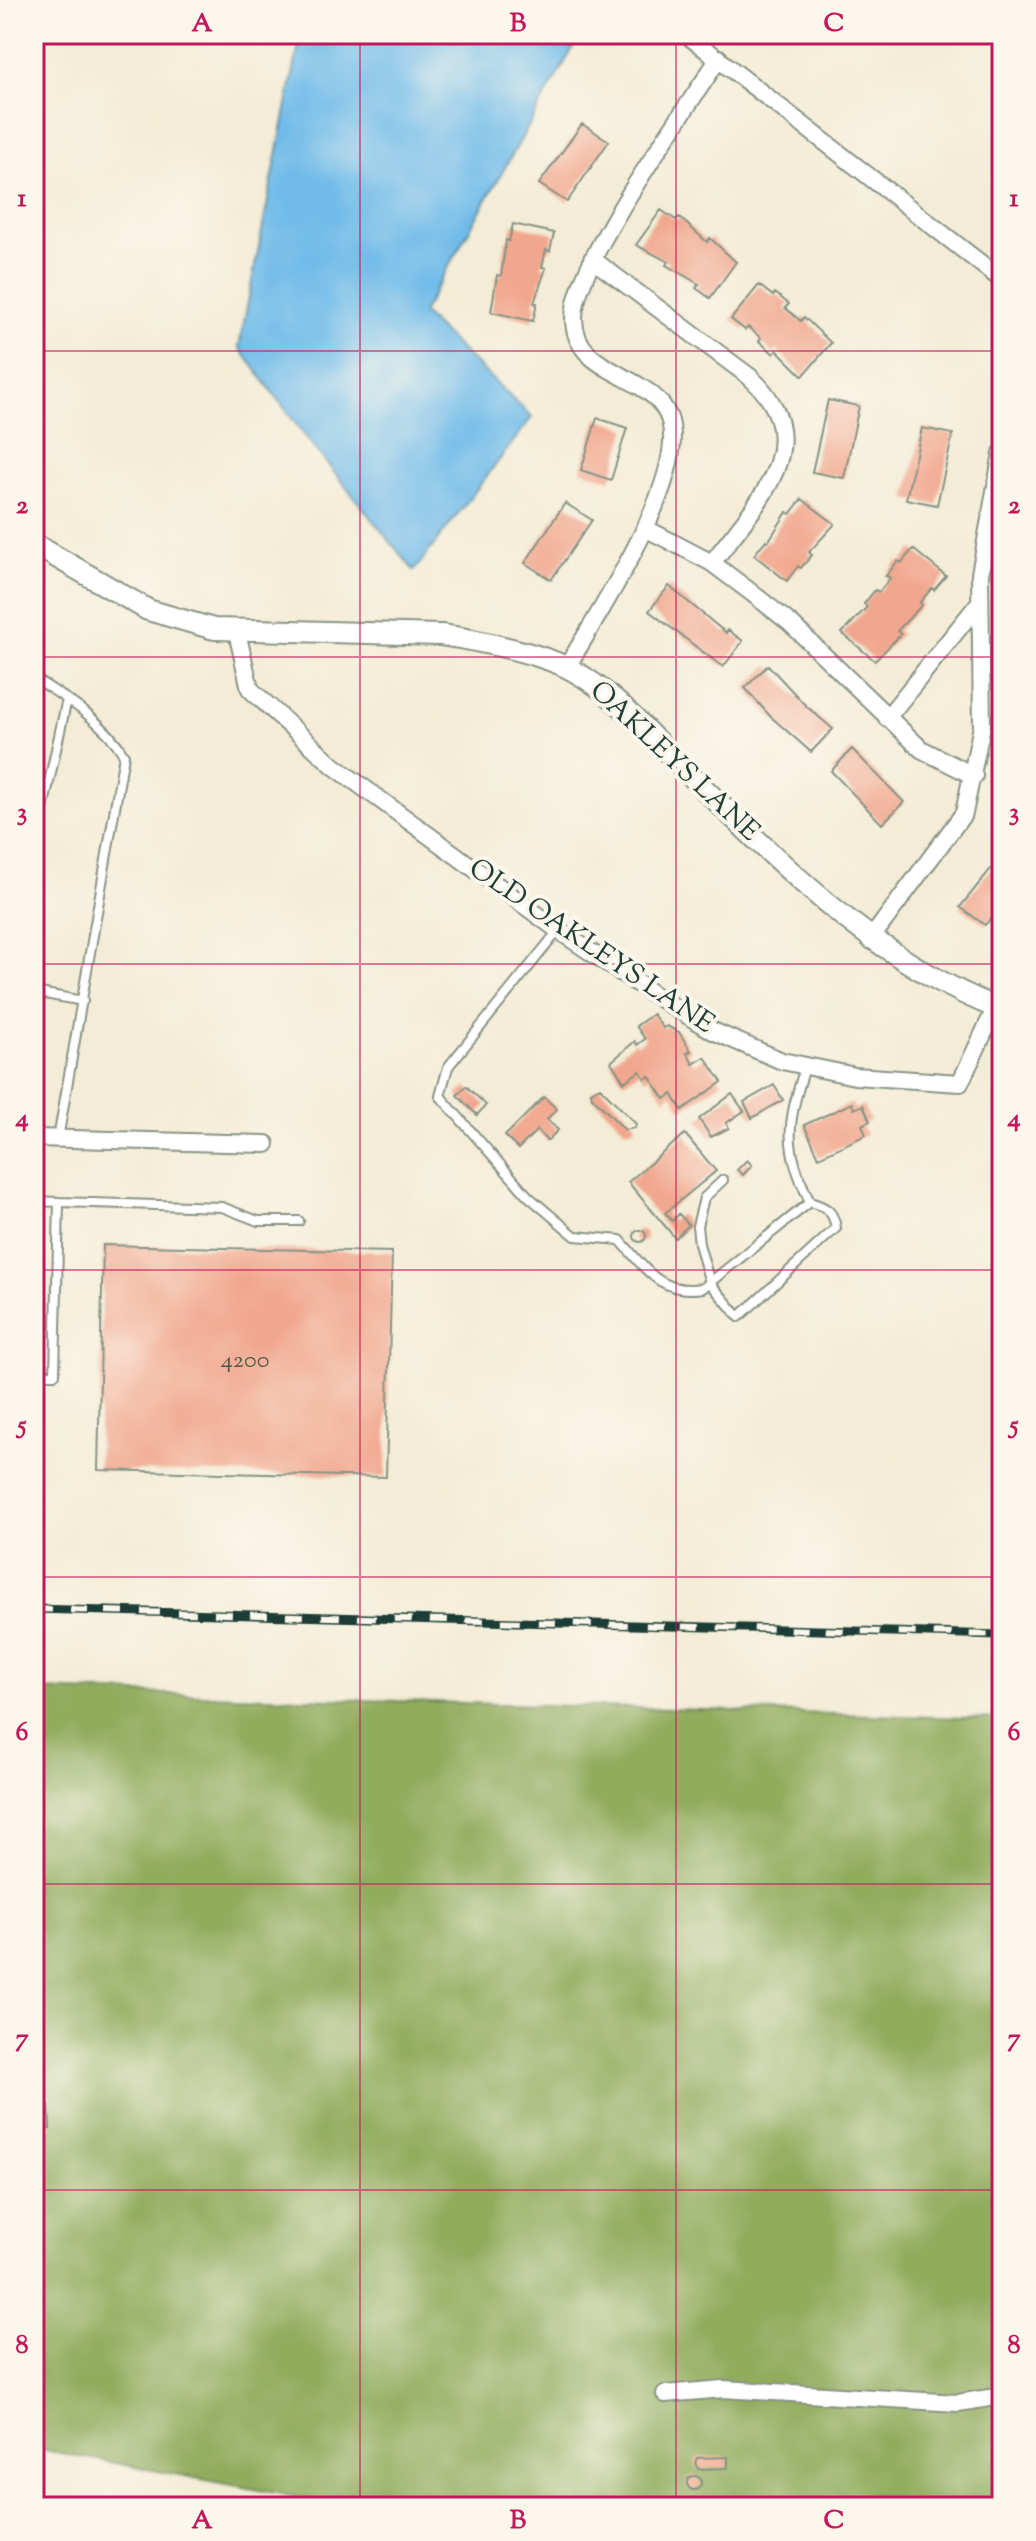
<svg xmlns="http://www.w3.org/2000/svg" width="1036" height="2541" font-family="'Sorts Mill Goudy',serif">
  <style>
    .forest { fill: #91ac5d; stroke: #587448; stroke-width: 2 }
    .water { fill: #6fbbe9; stroke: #477c8e; stroke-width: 2 }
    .building { fill: #f1a78e }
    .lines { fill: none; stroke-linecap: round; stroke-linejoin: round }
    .service-casing { stroke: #899485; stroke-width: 12 }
    .minor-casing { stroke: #899485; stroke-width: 20 }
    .tertiary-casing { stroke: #899485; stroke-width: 24 }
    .service { stroke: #fff; stroke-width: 8 }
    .minor { stroke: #fff; stroke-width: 16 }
    .tertiary { stroke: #fff; stroke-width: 20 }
    .rail-casing { stroke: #1f3d34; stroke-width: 9 }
    .rail { stroke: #fbf7ec; stroke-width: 6; stroke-dasharray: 18; stroke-linecap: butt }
    .grid { fill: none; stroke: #c2185b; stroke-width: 2; stroke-opacity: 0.55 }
    .labels { text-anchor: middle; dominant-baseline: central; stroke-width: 8; stroke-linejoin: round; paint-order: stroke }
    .number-label { font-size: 24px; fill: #54584a }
    .street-label { font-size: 28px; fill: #1f3d34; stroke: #fbf7ec }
    .neatline { fill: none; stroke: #c2185b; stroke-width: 3 }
    .grid-label { font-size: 26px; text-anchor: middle; font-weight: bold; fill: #c2185b }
  </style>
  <rect width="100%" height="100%" fill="#fbf7ec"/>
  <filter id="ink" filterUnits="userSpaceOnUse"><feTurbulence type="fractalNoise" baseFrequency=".0125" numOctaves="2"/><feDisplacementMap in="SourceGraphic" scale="16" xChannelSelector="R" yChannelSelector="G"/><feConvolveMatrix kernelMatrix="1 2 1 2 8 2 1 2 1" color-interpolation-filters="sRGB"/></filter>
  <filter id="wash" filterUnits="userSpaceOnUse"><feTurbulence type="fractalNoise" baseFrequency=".006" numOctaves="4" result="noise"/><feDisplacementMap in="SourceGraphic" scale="32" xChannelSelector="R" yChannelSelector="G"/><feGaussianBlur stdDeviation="1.8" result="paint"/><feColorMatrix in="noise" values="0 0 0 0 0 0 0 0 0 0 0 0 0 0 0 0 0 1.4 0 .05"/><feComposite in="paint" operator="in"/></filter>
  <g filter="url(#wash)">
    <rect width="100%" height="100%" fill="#f3ecd6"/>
    <path class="forest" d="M34 1690 1002 1719V2507H350L34 2448Z"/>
    <path class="water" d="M301 34H581L422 313 532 417 414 571 308 440 239 347Z"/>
    <g id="blocks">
      <path class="building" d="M582 124 609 141 567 202 539 184Z
        M661 210 676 220 679 217 707 242 710 238 736 262 710 298 696 288 699 284 666 265 669 262 636 245Z
        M513 224 554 233 550 251 546 250 542 267 546 268 534 303H537L533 321 491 312 497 275 501 276 506 240 509 241Z
        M759 285 773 296 775 293 789 304 785 308 801 321 804 317 831 343 803 376 777 350 774 354 759 341 761 338 748 327 745 330 731 319Z
        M828 400 859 406 844 478 812 472Z
        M597 418 627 428 611 480 581 470Z
        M922 428 953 434 937 505 906 499Z
        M802 499 835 524 809 552 812 555 801 568 798 566 787 581 754 555 766 540 768 542 787 512 790 514Z
        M565 503 592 520 551 580 525 563Z
        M913 549 946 576 934 590 932 588 920 602 922 605 897 631 901 634 875 661 842 633 867 607 864 604 875 590 879 592 890 578 886 576 898 561 901 563Z
        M669 586 726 633 728 630 743 641 723 667 649 611Z
        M768 665 805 705 833 729 811 752 770 716 745 688Z
        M852 749 904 802 882 824 831 771Z
        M1002 855V906L985 925 960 907Z
        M653 1014 663 1028 667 1026 679 1032 691 1051 687 1053 693 1064 705 1057 722 1082 682 1110 672 1094 665 1099 649 1076 645 1079 640 1071 624 1082 611 1062 635 1041 637 1045 645 1039 636 1026Z
        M774 1085 783 1100 752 1118 744 1102Z
        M466 1086 486 1105 477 1115 457 1095Z
        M600 1087 636 1124 635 1128 625 1130 592 1097 591 1092Z
        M732 1094 744 1111 726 1123 729 1128 711 1137 699 1119Z
        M544 1097 557 1109 547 1119 558 1130 547 1141 537 1130 518 1149 505 1136Z
        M852 1103 854 1109 863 1105 870 1121 862 1125 866 1135 819 1157 804 1125Z
        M685 1134 716 1171 665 1213 672 1221 679 1214 689 1225 675 1238 628 1182Z
        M747 1160 752 1165 743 1175 737 1170Z
        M634 1236a6 6 0 1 1 12 0a6 6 0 1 1-12 0Z
        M103 1245 392 1252 386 1477 98 1470Z
        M49 2106 50 2129 34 2130V2107Z
        M728 2457V2468L698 2469 695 2463 697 2458Z
        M687 2483a7 7 0 1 1 14 0a7 7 0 1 1-14 0Z"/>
    </g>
  </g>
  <g filter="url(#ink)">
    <use href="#blocks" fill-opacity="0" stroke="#899485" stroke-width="2"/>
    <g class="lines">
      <defs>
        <path id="service" d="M34 678C66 698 105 722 124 755L58 1139
          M34 851 67 699
          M558 931 448 1067 440 1096 528 1196 575 1236 620 1240C646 1269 660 1295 703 1288L810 1202
          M34 992 83 1001
          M723 1180 704 1198 697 1226 699 1244 710 1283 739 1317 836 1228C833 1210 826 1207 810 1202 783 1145 787 1125 805 1067
          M34 1201 59 1202
          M34 1374H55L59 1202 222 1207 258 1221H299"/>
        <path id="minor" d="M686 34 1002 280
          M592 259 750 377C822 443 755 505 712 563
          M645 528 712 563 748 590 790 623 921 749 974 776
          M237 632 250 689 334 766 558 930 656 996 713 1031 782 1061 855 1076 960 1083 996 1007
          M567 667C597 615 690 476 669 418 652 371 573 377 574 317 575 261 685 112 719 58
          M887 718 979 603
          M870 940 964 813 982 726 980 574 1002 453
          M34 1138 266 1144
          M665 2394 723 2389 958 2403 1002 2396"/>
        <path id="tertiary" d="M34 544 148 610 214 629 441 635C476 640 540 653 570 669 616 693 652 738 688 773 783 866 875 961 1002 1010"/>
      </defs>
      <use href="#service" class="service-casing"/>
      <use href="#minor" class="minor-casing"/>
      <use href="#tertiary" class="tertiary-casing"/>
      <use href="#service" class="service"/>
      <use href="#minor" class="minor"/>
      <use href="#tertiary" class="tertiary"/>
      <defs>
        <path id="rail" d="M34 1609 1002 1635"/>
      </defs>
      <use href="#rail" class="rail-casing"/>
      <use href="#rail" class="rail"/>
    </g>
  </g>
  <path class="grid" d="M360 34V2507M676 34V2507M34 351H1002M34 657H1002M34 964H1002M34 1270H1002M34 1577H1002M34 1884H1002M34 2190H1002"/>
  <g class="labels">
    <g class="number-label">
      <text x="245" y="1361">4200</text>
    </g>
    <g class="street-label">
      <text transform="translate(674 762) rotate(43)">OAKLEYS LANE</text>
      <text transform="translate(591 947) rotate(34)">OLD OAKLEYS LANE</text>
    </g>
  </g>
  <rect width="1036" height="2541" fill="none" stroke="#fbf7ec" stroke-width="88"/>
  <rect x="44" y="44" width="948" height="2453" class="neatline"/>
  <g class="grid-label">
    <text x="202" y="31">A</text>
    <text x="518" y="31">B</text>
    <text x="834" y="31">C</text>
    <text x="22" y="206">1</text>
    <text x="1014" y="206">1</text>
    <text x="22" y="513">2</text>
    <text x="1014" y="513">2</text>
    <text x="22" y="820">3</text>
    <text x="1014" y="820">3</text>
    <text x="22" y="1126">4</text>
    <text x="1014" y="1126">4</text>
    <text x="22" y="1433">5</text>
    <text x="1014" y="1433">5</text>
    <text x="22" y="1740">6</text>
    <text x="1014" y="1740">6</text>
    <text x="22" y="2046">7</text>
    <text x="1014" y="2046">7</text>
    <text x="22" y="2353">8</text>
    <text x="1014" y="2353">8</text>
    <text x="202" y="2528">A</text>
    <text x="518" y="2528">B</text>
    <text x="834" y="2528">C</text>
  </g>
</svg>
